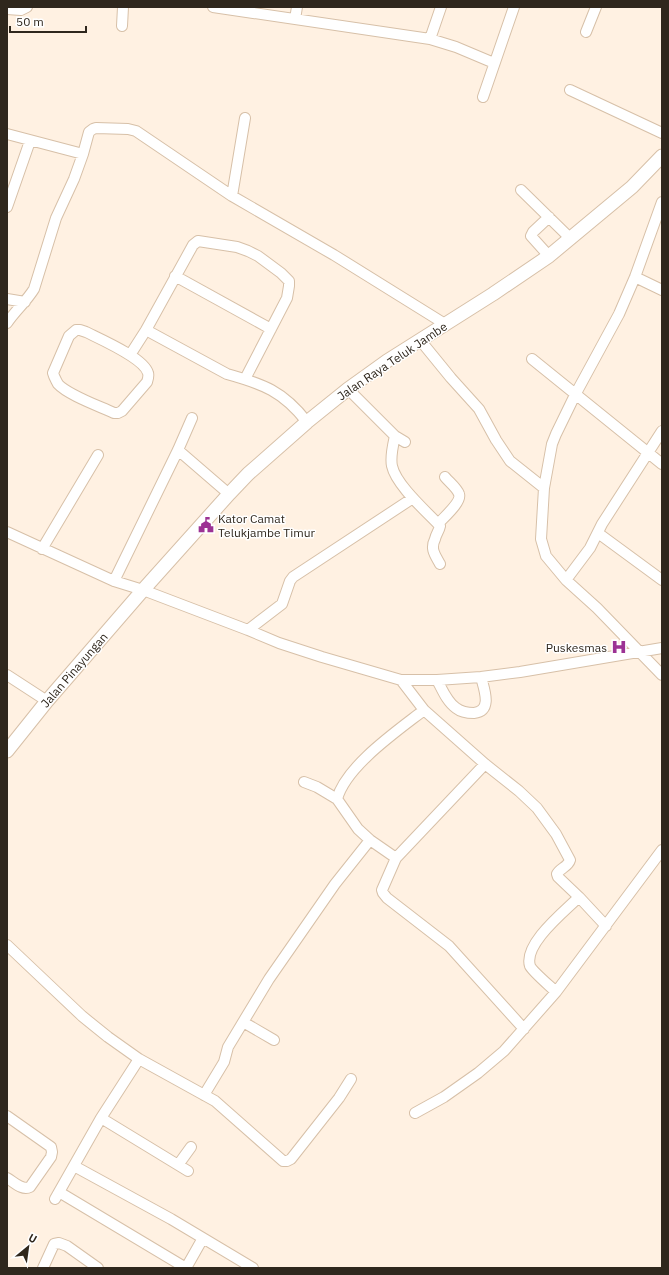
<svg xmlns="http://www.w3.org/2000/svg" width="669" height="1275" font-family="'IBM Plex Sans',sans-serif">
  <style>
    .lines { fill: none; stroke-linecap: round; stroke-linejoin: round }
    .minor-casing { stroke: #d7c0a8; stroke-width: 12 }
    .major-casing { stroke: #d7c0a8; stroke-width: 15 }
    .minor { stroke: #fff; stroke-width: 10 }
    .major { stroke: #fff; stroke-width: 13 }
    .labels { text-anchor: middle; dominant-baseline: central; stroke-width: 3; stroke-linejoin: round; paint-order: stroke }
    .street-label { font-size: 12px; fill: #2f271d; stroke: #fff }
    .poi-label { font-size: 12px; fill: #2f271d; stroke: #fff; text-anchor: start }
  </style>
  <rect width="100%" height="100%" fill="#fff1e2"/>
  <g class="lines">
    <defs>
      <path id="minor" d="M213 7 430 39 456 47 494 63
        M7 9 21 10 27 7
        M295 19 297 7
        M122 26 123 7
        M586 32 596 7
        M430 39 441 7
        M570 90 662 133
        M483 97 514 7
        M7 134 83 154
        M521 190 571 239
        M232 196 245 118
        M662 202 635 277 619 314 575 395 556 434 552 444 544 488 541 539 546 556 566 580 597 608 662 675
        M7 207 30 141
        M549 217 533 232 531 236 549 256
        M175 276 271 329
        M635 277 662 290
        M7 299 25 302
        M7 323C15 311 26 302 34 289L56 218 74 179 83 154 89 132 93 129 96 128 128 129 136 131 232 196 334 255 445 324
        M76 330H80L86 332C100 339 144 358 148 373 149 376 148 379 147 382L122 411 118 413H114C99 406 68 395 58 384 56 380 54 377 53 373L69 336Z
        M146 330 227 374C263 384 283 391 307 422
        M420 340 451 378 479 409 496 440 510 461 544 488
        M130 355 146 330 193 245 198 241 237 247 248 251 258 256 281 273 289 281V286L287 298 245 379
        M532 359 662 464
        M348 389 395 436 405 442
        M395 436C393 445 390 457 392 466 396 485 427 512 440 526 439 531 436 534 435 539 430 549 435 555 440 564
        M178 450 229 494
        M438 524C443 518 462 502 459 494 457 488 449 482 445 477
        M7 532 114 581 143 590 248 630 279 643 322 657 401 680H437L481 677 520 672 662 648
        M598 533 662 580
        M42 549 98 455
        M566 580 590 548 602 524 662 431
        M114 581 178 450 192 418
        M248 630 282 604 290 581 293 577 413 498
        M7 675 47 701
        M401 680 424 710 485 764 519 791 537 808 556 834 570 860C568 867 560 868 557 874L558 877 579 897 606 926
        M437 680C442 689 447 702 456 708 461 712 468 713 474 713 493 711 484 689 481 677
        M485 764 396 858 382 890 383 893 387 898 449 946 524 1029
        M304 782 317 787 337 799 358 829 370 840 396 858
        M337 799C346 766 397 731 424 710
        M7 945 82 1016 108 1037 139 1059 215 1101 283 1161H287L291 1159 339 1098 351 1079
        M556 992C551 987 532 971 530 966 523 944 565 911 579 897
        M243 1022 274 1040
        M204 1095 224 1062 228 1047 269 979 335 884 370 840
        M415 1113 444 1097 478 1073 504 1051 556 992 662 850
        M7 1116 51 1147 52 1152 51 1157 30 1187C22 1191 14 1182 7 1178
        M101 1118 188 1171
        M178 1165 191 1147
        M74 1166 171 1219 253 1268
        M59 1192 186 1268
        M55 1199 101 1118 139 1059
        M43 1268 54 1244 59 1243 67 1246 98 1268
        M186 1268 203 1238"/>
      <path id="major" d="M7 751 47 701 143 590 229 494 248 474 307 422 348 389 387 361 493 294 549 256 632 187 662 156"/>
    </defs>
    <use href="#minor" class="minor-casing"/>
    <use href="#major" class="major-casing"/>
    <use href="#minor" class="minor"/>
    <use href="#major" class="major"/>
  </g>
  <defs>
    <symbol id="civic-bare" viewBox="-9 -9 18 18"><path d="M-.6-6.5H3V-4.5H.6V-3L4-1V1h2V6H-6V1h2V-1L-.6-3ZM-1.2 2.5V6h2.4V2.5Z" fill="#9c3294" stroke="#fff" stroke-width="2.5" paint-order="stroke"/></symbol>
    <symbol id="hospital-bare" viewBox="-9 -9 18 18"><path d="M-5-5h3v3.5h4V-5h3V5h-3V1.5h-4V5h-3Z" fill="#9c3294" stroke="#fff" stroke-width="2.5" paint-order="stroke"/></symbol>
  </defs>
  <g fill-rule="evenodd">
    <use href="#civic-bare" x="195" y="514" width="22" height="22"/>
    <use href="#hospital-bare" x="608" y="636" width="22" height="22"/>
  </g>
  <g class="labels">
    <g class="street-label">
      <text transform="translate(392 361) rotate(-34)">Jalan Raya Teluk Jambe</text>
      <text transform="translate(74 670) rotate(-49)">Jalan Pinayungan</text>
    </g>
    <g class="poi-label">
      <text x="218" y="518">Kator Camat<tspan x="218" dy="14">Telukjambe Timur</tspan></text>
      <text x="607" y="647" text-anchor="end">Puskesmas</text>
    </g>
  </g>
  <rect width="669" height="1275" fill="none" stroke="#2f271d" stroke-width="16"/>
  <g transform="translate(28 1247) rotate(29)" stroke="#ffffff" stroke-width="3" paint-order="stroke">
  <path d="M0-3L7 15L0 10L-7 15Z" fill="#2f271d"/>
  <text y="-6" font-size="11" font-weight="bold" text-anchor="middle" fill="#2f271d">U</text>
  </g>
  <path d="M10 26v6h76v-6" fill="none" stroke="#2f271d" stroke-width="2"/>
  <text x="16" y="26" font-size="12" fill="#2f271d" stroke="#ffffff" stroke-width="3" paint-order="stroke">50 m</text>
</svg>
